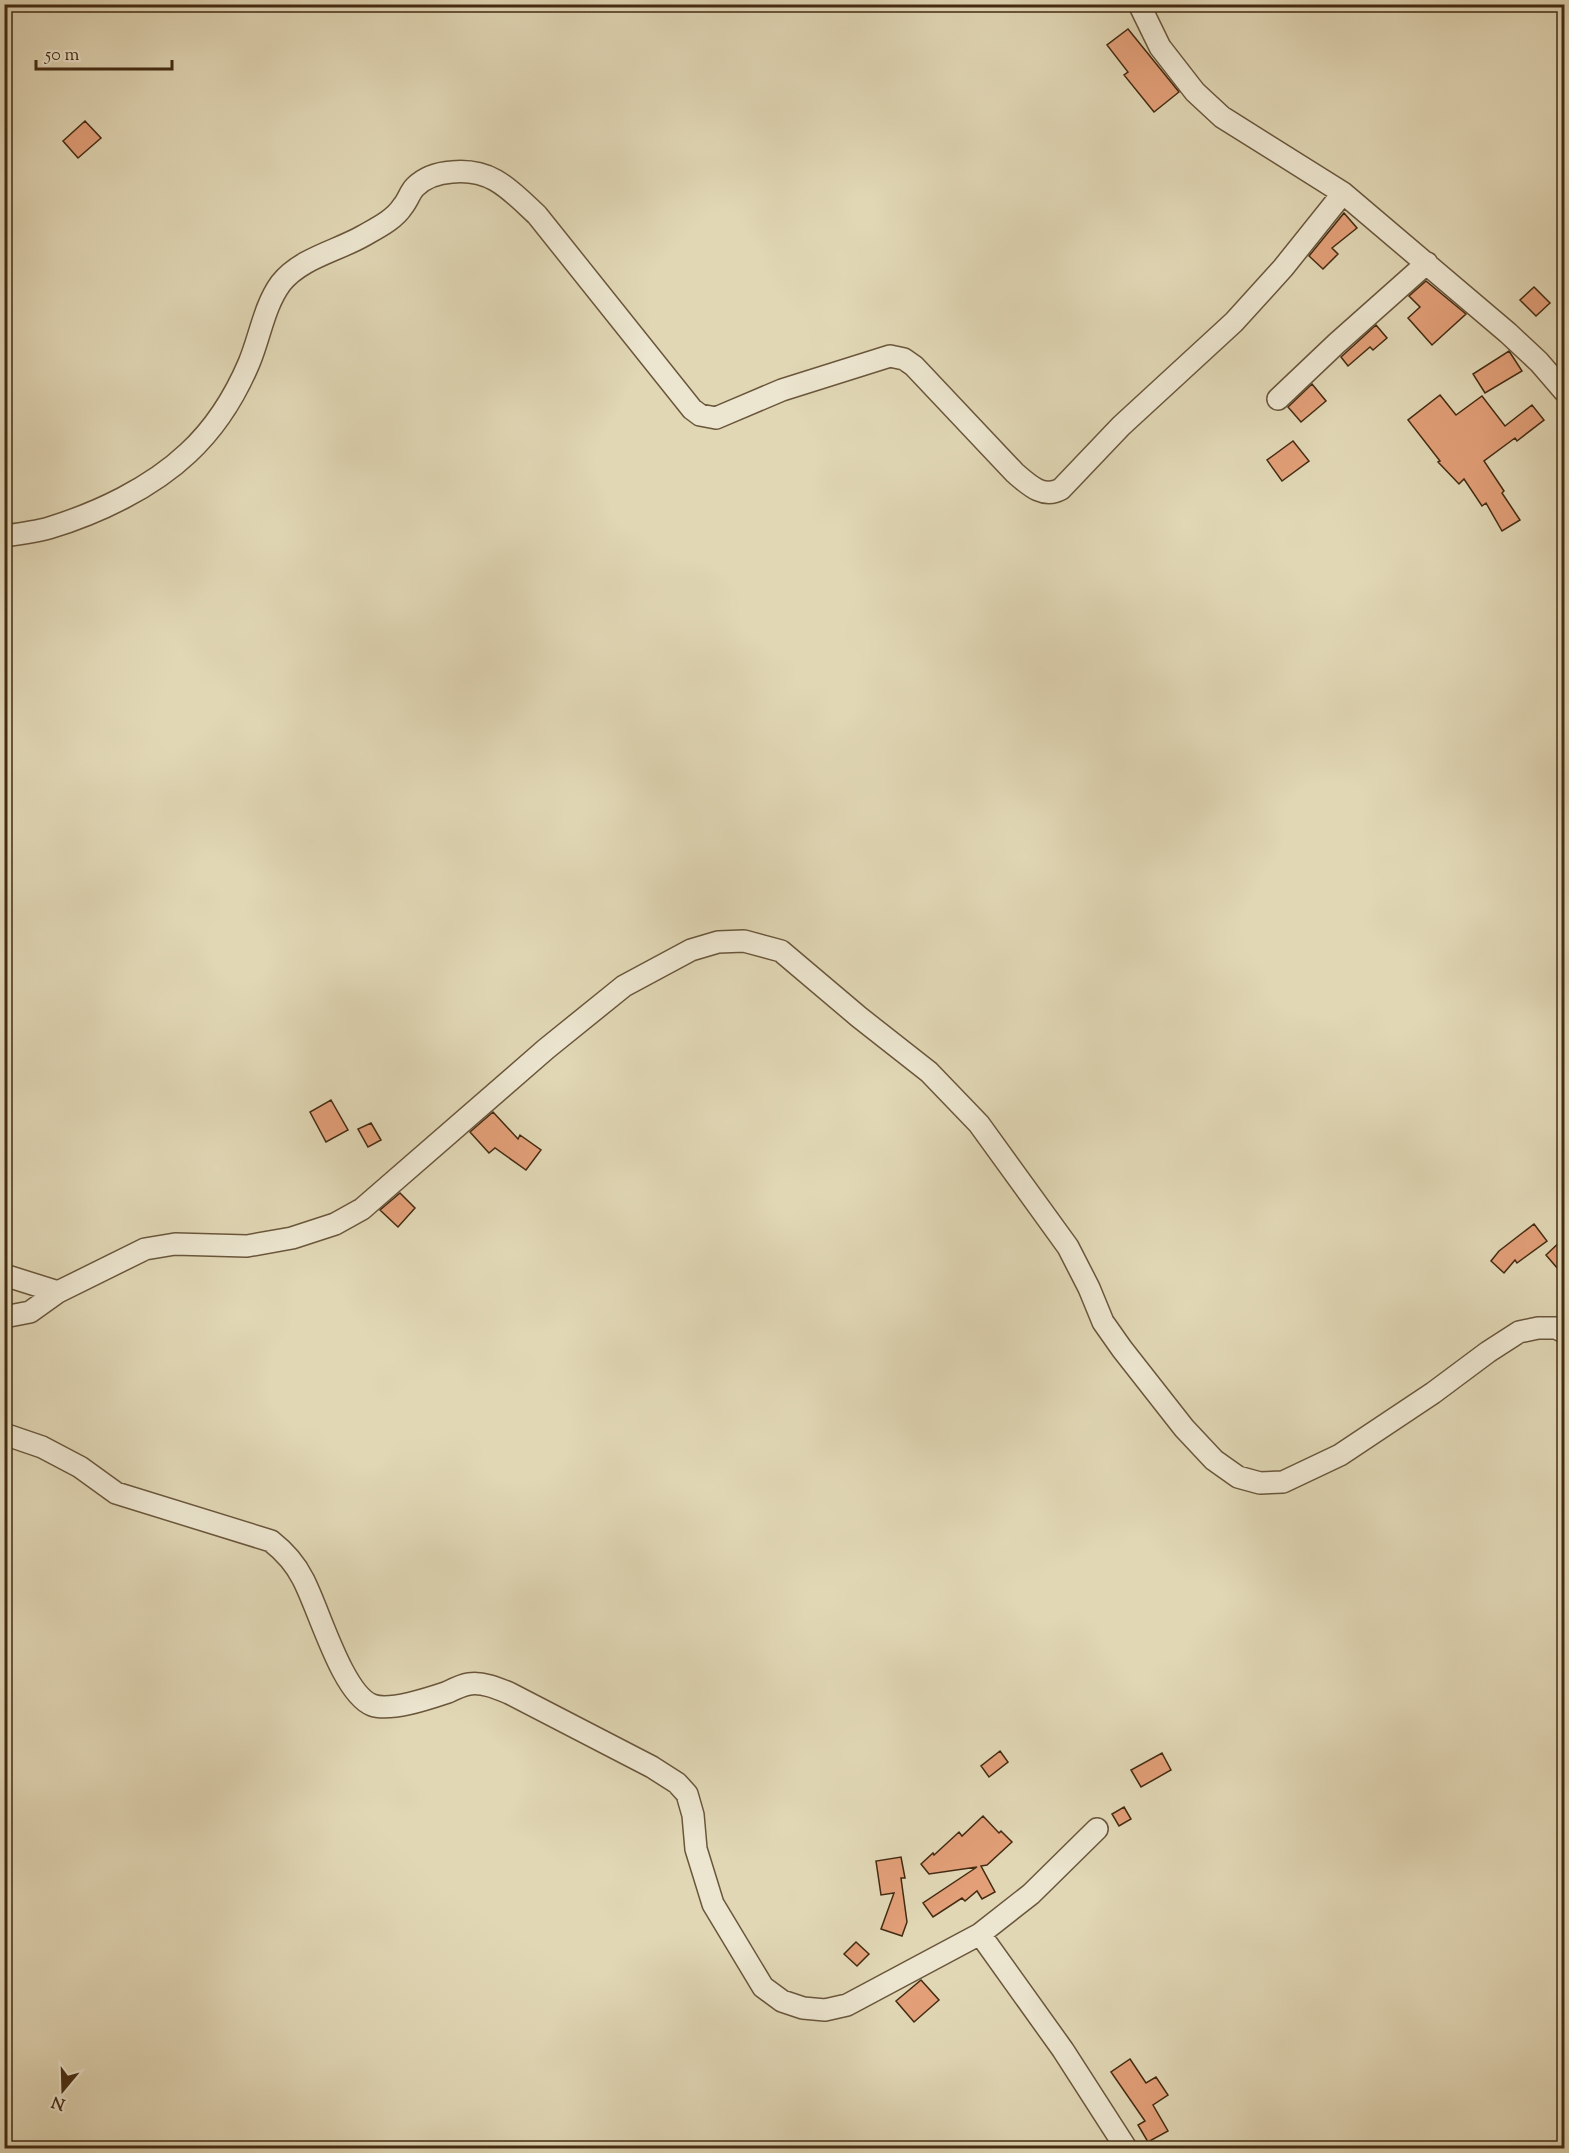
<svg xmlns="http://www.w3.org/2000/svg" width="1569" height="2153" font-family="'Sorts Mill Goudy',serif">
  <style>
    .building { fill: #e29f78; stroke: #432b12; stroke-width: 1.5 }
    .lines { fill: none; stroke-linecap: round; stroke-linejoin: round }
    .minor-casing { stroke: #6a563b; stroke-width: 24 }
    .minor { stroke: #ece5cf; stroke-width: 21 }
  </style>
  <rect width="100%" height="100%" fill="#e1d7b5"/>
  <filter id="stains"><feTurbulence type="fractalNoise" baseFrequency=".00333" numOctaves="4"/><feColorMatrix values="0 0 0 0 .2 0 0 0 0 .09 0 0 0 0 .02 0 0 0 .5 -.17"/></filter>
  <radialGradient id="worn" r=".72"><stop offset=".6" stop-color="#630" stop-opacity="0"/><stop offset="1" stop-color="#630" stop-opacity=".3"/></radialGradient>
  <path class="building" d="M1128 29 1179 92 1154 112 1124 75 1128 72 1107 45Z
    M85 121 101 138 78 158 63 141Z
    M1344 213 1357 228 1332 248 1338 254 1323 269 1309 256Z
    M1426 281 1466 314 1432 345 1408 318 1420 307 1409 296Z
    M1534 287 1550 303 1536 316 1520 300Z
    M1376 325 1387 338 1373 350 1370 347 1348 366 1341 357Z
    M1509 351 1522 371 1485 393 1473 374Z
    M1312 384 1326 401 1301 422 1288 407Z
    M1440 395 1456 415 1482 396 1505 426 1532 405 1544 420 1517 441 1515 438 1484 461 1504 491 1502 493 1520 520 1502 531 1486 503 1482 506 1464 479 1459 484 1438 462 1440 461 1408 420Z
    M1293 441 1309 461 1282 481 1267 460Z
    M331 1100 348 1130 326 1142 310 1112Z
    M493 1112 518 1139 520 1135 541 1150 526 1170 495 1148 489 1153 470 1132Z
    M371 1123 381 1140 368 1147 358 1129Z
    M400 1193 415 1208 398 1227 380 1210Z
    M1534 1224 1547 1241 1517 1263 1515 1260 1504 1273 1491 1261 1499 1251Z
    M1564 1238V1276L1546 1255Z
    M1000 1751 1008 1762 989 1777 981 1766Z
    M1162 1753 1171 1770 1141 1787 1131 1770Z
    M1124 1807 1131 1819 1119 1826 1112 1814Z
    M983 1816 999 1833 1001 1831 1012 1842 987 1865 981 1866 995 1892 982 1899 977 1891 965 1901 962 1898 933 1917 923 1903 977 1867 929 1874 921 1864 933 1853 934 1855 959 1832 962 1836Z
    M901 1857 905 1878H901L907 1922 902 1936 881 1929 894 1893 881 1895 876 1861Z
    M856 1942 869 1954 857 1966 844 1954Z
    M921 1980 939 2000 914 2022 896 2001Z
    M1130 2059 1146 2083 1156 2077 1168 2095 1153 2105 1168 2131 1148 2142 1138 2125 1145 2121 1111 2072Z"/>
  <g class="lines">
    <defs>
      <path id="minor" d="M1139 4 1160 47 1195 92 1222 117 1343 193 1508 333 1539 362 1564 391
        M1278 399 1337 343 1427 263
        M4 536C19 534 35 532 49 528 98 513 151 488 188 453 215 428 235 396 249 363 260 337 264 306 281 283 301 258 337 251 363 236 377 228 394 220 403 206 408 200 410 192 415 187 425 177 438 173 452 172 492 168 510 190 537 215L692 409 700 415 716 418 782 390 890 356 904 359 914 366 1015 473C1029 485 1043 499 1061 489L1121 426 1234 322 1283 268 1343 193
        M4 1275 58 1292
        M4 1317 30 1312 58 1292 145 1249 175 1244 247 1246 292 1238 335 1224 362 1209 546 1049 624 986 691 950 718 942 744 941 781 951 859 1017 929 1072 979 1124 1068 1247 1089 1288 1103 1322 1122 1349 1184 1428 1214 1460 1238 1477 1260 1483 1283 1482 1340 1455 1433 1393 1488 1352 1519 1332 1538 1328H1556L1564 1332
        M4 1434 42 1447 80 1467 116 1493 271 1541C285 1552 295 1563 303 1579 319 1609 342 1693 372 1705 390 1712 430 1698 448 1692 454 1689 462 1685 469 1684 483 1682 497 1688 509 1693L652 1767 677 1783 687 1794 693 1815 696 1849 713 1904 763 1987 782 2001 803 2008 825 2010 847 2005 980 1934
        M1097 1829 1031 1894 980 1934 1063 2050 1126 2148"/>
    </defs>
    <use href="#minor" class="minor-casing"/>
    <use href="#minor" class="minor"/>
  </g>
  <rect width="1569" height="2153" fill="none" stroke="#e1d7b5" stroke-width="24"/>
  <rect x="6" y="6" width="1557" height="2141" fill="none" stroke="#432b12" stroke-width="3"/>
  <rect x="12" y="12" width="1545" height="2129" fill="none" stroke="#432b12" stroke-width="1.5"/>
  <g transform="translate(63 2090) rotate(199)" stroke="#ece5cf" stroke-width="4.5" paint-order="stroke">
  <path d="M0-4.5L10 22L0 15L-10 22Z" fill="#432b12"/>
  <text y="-9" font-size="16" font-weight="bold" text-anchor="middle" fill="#432b12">N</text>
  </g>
  <path d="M36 60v9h136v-9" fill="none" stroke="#432b12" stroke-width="3"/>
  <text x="45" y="60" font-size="18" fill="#432b12" stroke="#ece5cf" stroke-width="4.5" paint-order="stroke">50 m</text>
  <rect width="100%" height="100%" filter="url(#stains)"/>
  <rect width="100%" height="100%" fill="url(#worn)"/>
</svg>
